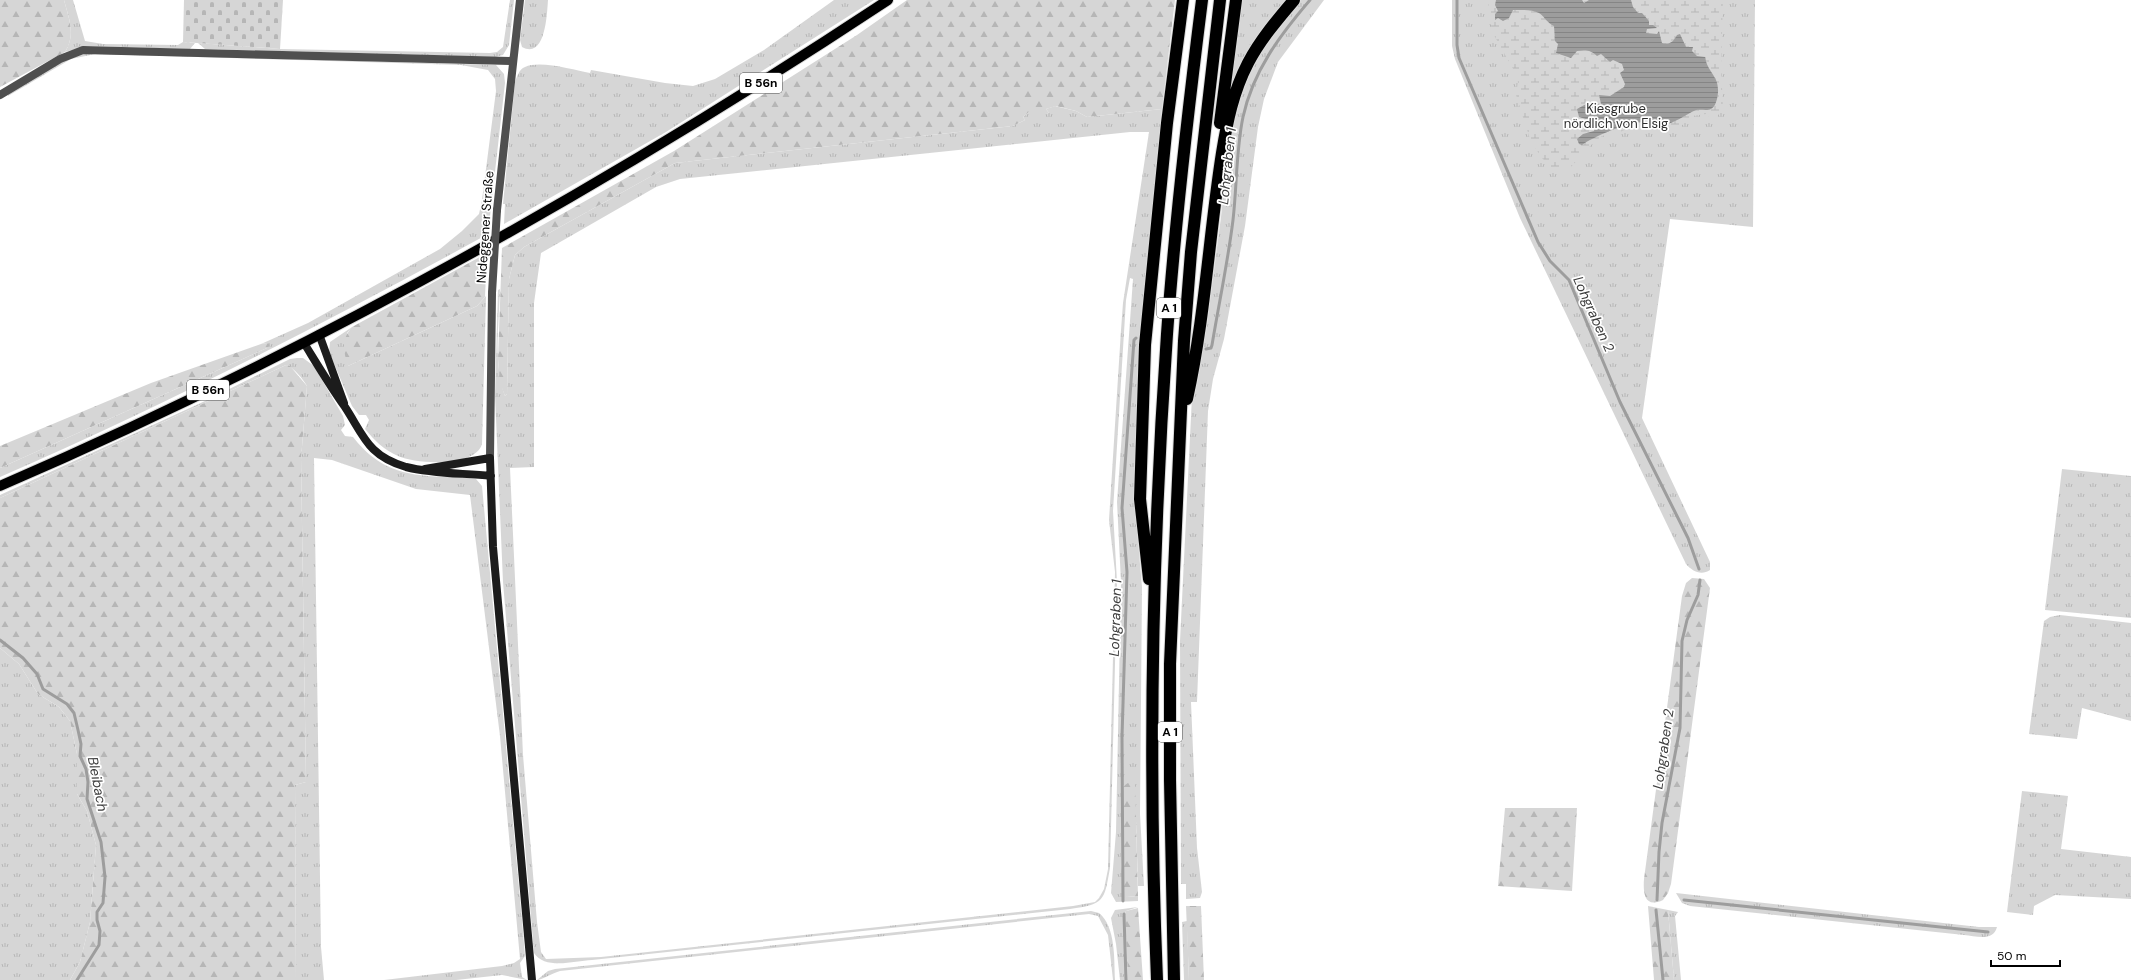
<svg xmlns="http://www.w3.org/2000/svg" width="2131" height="980" font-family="'DM Sans',sans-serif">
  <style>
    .grass { fill: url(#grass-tufts); fill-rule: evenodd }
    .forest { fill: url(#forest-firs) }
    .wetland { fill: url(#wetland-marsh) }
    .cemetery { fill: url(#cemetery-stones) }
    .water { fill: url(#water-rules) }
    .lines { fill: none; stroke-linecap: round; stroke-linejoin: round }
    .stream { stroke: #9d9d9d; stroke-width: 3 }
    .primary-casing { stroke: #dbdbdb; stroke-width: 12 }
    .motorway-casing { stroke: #dbdbdb; stroke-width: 14 }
    .minor { stroke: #4f4f4f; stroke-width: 8 }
    .tertiary { stroke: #4f4f4f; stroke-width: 8 }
    .secondary { stroke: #1c1c1c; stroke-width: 8 }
    .primary { stroke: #000; stroke-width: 10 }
    .motorway { stroke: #000; stroke-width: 12 }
    .tertiary-bridge { stroke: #4f4f4f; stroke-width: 8 }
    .labels { text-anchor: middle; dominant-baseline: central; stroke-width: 3.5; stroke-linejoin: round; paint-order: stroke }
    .shield { fill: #fff; stroke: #4c4c4c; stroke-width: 1 }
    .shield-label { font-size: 12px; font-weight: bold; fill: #000 }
    .park-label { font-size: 13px; fill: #2d2d2d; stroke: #fff }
    .street-label { font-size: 13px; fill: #000; stroke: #fff }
    .water-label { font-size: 14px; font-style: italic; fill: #3e3e3e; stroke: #fff }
  </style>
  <defs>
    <pattern id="grass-tufts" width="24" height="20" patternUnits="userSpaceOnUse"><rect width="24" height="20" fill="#d6d6d6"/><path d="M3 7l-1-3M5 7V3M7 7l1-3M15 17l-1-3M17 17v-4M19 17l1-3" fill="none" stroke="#b6b6b6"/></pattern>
    <pattern id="forest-firs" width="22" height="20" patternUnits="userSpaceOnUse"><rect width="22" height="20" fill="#d6d6d6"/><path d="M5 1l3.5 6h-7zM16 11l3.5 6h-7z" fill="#b6b6b6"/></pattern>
    <pattern id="wetland-marsh" width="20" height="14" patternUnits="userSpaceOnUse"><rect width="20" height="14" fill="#d6d6d6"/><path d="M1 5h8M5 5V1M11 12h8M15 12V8" fill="none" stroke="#b6b6b6"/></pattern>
    <pattern id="cemetery-stones" width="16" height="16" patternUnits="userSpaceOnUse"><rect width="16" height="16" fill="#d6d6d6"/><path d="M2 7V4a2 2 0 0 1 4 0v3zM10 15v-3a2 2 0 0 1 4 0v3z" fill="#b6b6b6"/></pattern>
    <pattern id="water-rules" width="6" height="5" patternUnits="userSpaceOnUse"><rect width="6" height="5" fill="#9d9d9d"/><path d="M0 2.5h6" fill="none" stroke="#858585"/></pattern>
  </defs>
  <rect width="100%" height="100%" fill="#fff"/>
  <path class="grass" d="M64 0H73L85 41 103 44 178 45 183 42 195 43 190 49 87 46 65 52C76 34 69 19 64 0Z
    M510 0H514L509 45 503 55 495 57 205 49 198 43 280 49 490 53 497 52 503 47Z
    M525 0H548C547 12 546 60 522 47L520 40Z
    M834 0H874L666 132 504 224 505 204H503L515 82C517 77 519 69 525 67 540 60 574 70 590 73L591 70 665 83 693 86 715 79 764 50Z
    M1242 0H1288L1230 90Z
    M1301 0H1324L1278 62 1264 99 1258 127 1245 226 1224 339 1213 379 1208 411 1197 702H1191L1197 848 1202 892 1200 898 1186 899V884H1181L1180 641 1192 396 1206 331 1221 217 1229 140 1242 88 1256 58 1278 26Z
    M1452 0H1755L1753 227 1670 219 1642 418 1710 562V570C1701 576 1692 571 1686 564L1520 218 1455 59 1452 46Z
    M88 53 496 65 504 74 505 83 488 234C328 322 167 404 0 477V468L267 348V343L261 344 308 323 440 249 462 231 479 214 482 200 496 91 495 79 488 70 461 65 430 64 95 54 71 59 8 96V94C33 79 59 59 88 53Z
    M1055 106 1076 111 1087 117 1162 109 1146 279 1137 409 1136 518 1142 587 1140 814 1144 886H1138L1136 821 1124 785 1121 788V866L1127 897 1138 896V901L1116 902 1111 893 1116 832 1121 582 1117 502 1133 279 1130 278 1126 300 1113 511 1117 582 1110 868C1104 901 1105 904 1070 909L592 960C574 961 545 970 534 953L503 582 495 395 498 290 500 289C499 324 493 363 505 396L507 394 509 279 515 255 524 247 675 163 1013 126 1025 120 1023 117 1029 112 1045 114 1049 113 1046 109ZM1130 132H1149L1123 303 1121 330 1109 520 1115 572 1108 869 1104 889 1099 898 1095 902 1073 906 601 957 546 959 541 952 537 922 523 755 510 468 534 467V303L541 253 656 187 680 179Z
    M486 296 482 444C475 468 416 464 398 456 384 450 374 440 365 429L369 420 366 415H359L352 406 329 352 330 342 352 327 347 333 348 366 477 306Z
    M297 358H303L314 366 343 416 345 425 341 430 345 436 353 437C378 469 403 475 442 477 454 477 465 477 476 479L482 486 522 920 525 956 520 963 522 977 527 980 502 975 456 980H384L502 966 514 963 520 959 500 736 470 495 416 489 332 460 314 458 321 947 324 980H296L295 785 306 782 301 459 307 386C303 379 294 368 286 365L0 498V495L205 401 290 359Z
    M2062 469 2131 476V618L2045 610Z
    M2060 615 2131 623V721L2082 708 2077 739 2029 734 2044 621 2050 617Z
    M0 648 19 664 38 694 59 707 70 721 77 754V794L87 811 96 845 90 922 80 962 70 980H0Z
    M2022 791 2068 796 2061 849 2131 857V899L2055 895 2034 906 2033 915 2007 912Z
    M1676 893 1979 927H1997C1993 942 1976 936 1964 935L1690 906 1682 903Z
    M1138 907 1126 911 1125 914 1128 980H1120L1116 944 1111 918 1115 910Z
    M1668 910 1678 912 1675 916 1681 980H1674Z
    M1091 911 1099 913C1116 927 1114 959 1115 980H1113L1108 935 1098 916 1089 914 560 971C553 973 541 980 537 980L548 971 555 969Z
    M1187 921 1189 980H1184L1182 922Z"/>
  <path class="forest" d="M0 0H64C69 19 76 34 65 52L0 87Z
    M907 0H1175L1162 109 1087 117 1076 111 1056 106 1046 109 1049 113 1037 118 1029 112 1023 117 1025 120 1013 126 675 163 524 247 515 255 509 279 507 394 505 396 500 383 498 359 502 248 674 151 857 35Z
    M487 253 485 297 477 306 348 366C343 350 341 340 352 327Z
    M267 343 270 345 267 348 0 468V446L151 383 261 344Z
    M286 365 290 366 307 386 301 459 306 782 295 785 296 980H70L80 962 90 922 96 845 87 811 77 794V754L70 721 59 707 38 694 19 664 0 648V498Z
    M1692 578 1704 579 1710 588 1671 884 1668 893 1663 900C1644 909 1643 892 1644 879L1682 596 1686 583Z
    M1132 780 1135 781 1138 896 1127 897 1122 893 1121 788Z
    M1505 808H1577L1572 891 1498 886Z
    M1186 906H1201L1204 980H1189Z
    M1648 906 1668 910 1674 980H1654Z
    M1138 908 1143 980H1128L1125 914 1126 911Z"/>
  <path class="wetland" d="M1488 0H1723L1721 68 1723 107 1717 117 1712 119 1706 114 1692 116 1679 128 1658 130 1633 126 1618 133 1602 136 1592 144 1569 169 1562 167 1552 168 1541 157 1530 139 1516 95 1518 82 1516 74 1495 37 1490 22Z"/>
  <path class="cemetery" d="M184 0H283L280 49 183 42Z"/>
  <path class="water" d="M1496 0H1582L1584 3 1589 0H1631L1633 7 1638 13H1642L1649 21V25H1653L1657 28 1647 29 1646 33 1657 34 1659 31 1662 43C1670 45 1673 42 1677 35L1680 34 1686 47H1693L1692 51 1697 56 1705 57C1708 75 1722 76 1717 99 1716 102 1715 107 1711 109 1707 111 1701 109 1696 110 1686 114 1674 124 1663 125 1656 125 1651 122 1644 122 1631 121 1592 137 1582 145L1579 144 1577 139 1583 134 1594 131 1596 122 1579 117 1577 109 1588 103 1601 104 1599 95 1610 96 1624 87 1625 84 1620 73 1624 70 1622 64 1613 60 1610 62 1601 54 1597 56C1591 50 1586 50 1577 51L1571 58 1556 53 1558 44 1555 41 1554 26C1547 23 1545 17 1539 13 1532 9 1521 10 1513 10L1509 18 1503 21 1498 18 1495 20V14L1498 11 1495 5Z"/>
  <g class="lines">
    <path class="stream" d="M1457 0V45L1459 58 1538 242 1550 261 1569 280 1620 402 1688 538 1699 569
      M1206 349 1211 348 1212 345C1219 303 1228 261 1233 220 1237 186 1236 150 1243 117 1253 71 1280 35 1310 0
      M0 640 23 658 37 674 43 689 67 704 74 713 78 730 81 744 80 756 86 769 88 782 87 799 101 842 105 877 103 903 97 912V920L100 931 99 945 77 980
      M1657 900 1659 852 1662 823 1680 728 1682 641 1687 620 1698 595 1700 580
      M1684 900 1988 932
      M1123 901 1122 737 1127 572 1122 508 1134 340 1136 338
      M1656 910 1663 980
      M1124 914 1126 980"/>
    <defs>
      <path id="primary" d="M0 486C310 352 607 186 888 0"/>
      <path id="motorway" d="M1220 123 1236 0
        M1187 399C1205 318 1209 235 1222 153 1227 122 1233 92 1248 63 1260 40 1277 20 1294 0
        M1149 579 1140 499 1145 345 1167 123 1183 0
        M1157 980C1148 765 1152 549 1167 334 1175 222 1188 111 1202 0
        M1174 980 1170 780V664L1184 341 1191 252 1220 0"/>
    </defs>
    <use href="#primary" class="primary-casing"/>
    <use href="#motorway" class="motorway-casing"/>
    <path class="minor" d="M0 95 60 59 83 50 513 61"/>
    <path class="tertiary" d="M497 210 520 0
      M490 458 492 293"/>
    <path class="secondary" d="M319 334 344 403
      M304 343C317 364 330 386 345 407 364 436 368 456 406 467 434 474 463 473 491 476
      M425 469 490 458 493 547 532 980"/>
    <use href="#primary" class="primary"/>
    <use href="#motorway" class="motorway"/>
    <path class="tertiary-bridge" d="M492 293 497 210"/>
  </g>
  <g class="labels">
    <g class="shield">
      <rect x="740" y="73" width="42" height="20" rx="3"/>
      <rect x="1157" y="298" width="24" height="20" rx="3"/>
      <rect x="187" y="380" width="42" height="20" rx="3"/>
      <rect x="1158" y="722" width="24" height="20" rx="3"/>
    </g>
    <g class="shield-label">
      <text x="761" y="83">B 56n</text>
      <text x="1169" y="308">A 1</text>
      <text x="208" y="390">B 56n</text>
      <text x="1170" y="732">A 1</text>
    </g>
    <g class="park-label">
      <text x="1616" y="108">Kiesgrube<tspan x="1616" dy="15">nördlich von Elsig</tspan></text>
    </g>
    <g class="street-label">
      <text transform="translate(485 227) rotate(-86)">Nideggener Straße</text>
    </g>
    <g class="water-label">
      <text transform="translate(1227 166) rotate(-84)">Lohgraben 1</text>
      <text transform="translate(1594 314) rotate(66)">Lohgraben 2</text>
      <text transform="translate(1115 618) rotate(-88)">Lohgraben 1</text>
      <text transform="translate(1663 749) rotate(-82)">Lohgraben 2</text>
      <text transform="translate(98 784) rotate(79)">Bleibach</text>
    </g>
  </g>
  <path d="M1991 960v6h69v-6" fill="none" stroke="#000000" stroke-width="2"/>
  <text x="1997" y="960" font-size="12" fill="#000000" stroke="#ffffff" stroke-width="3" paint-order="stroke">50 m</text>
</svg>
